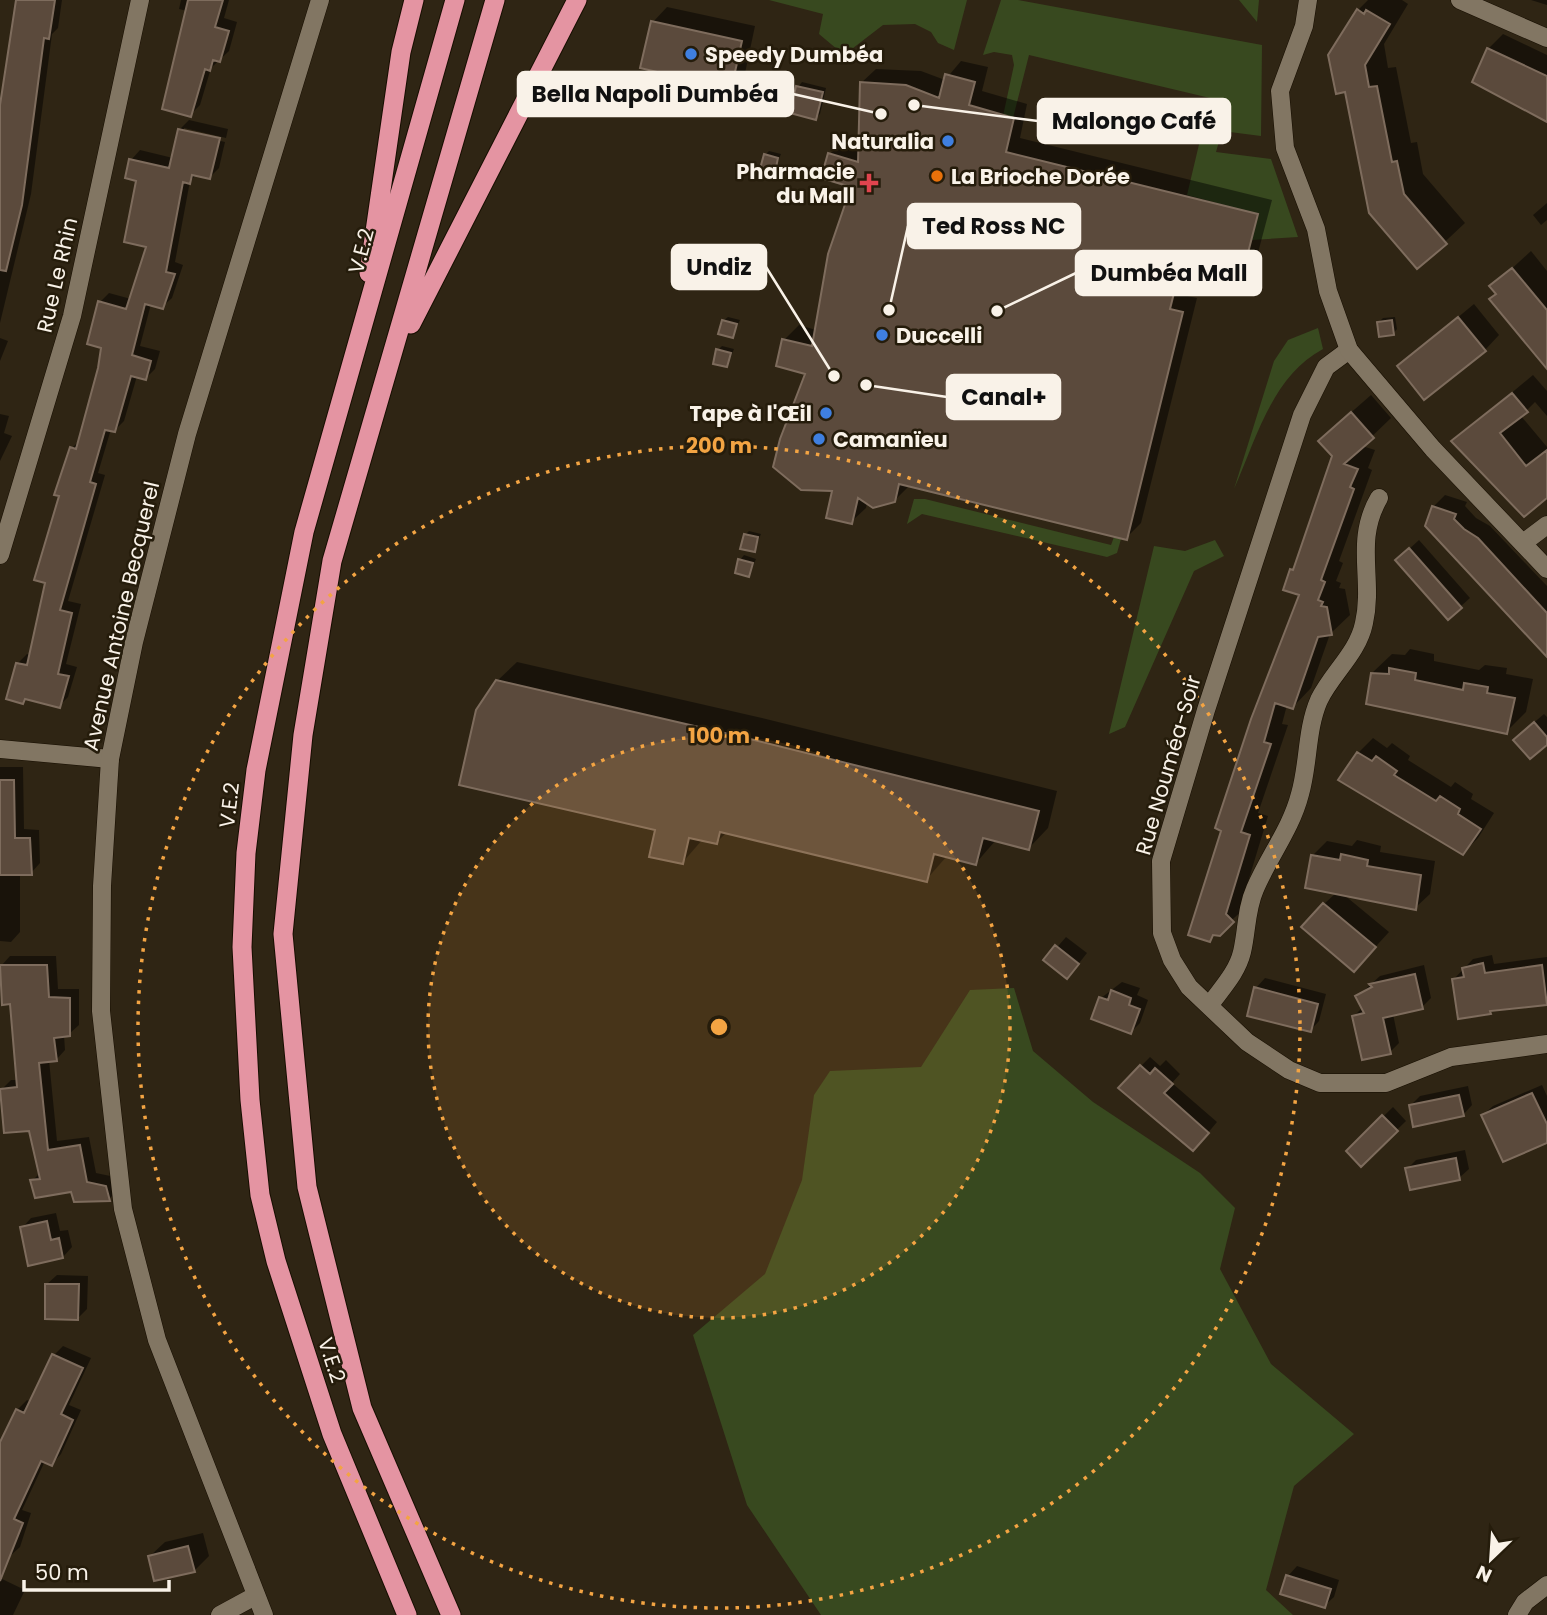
<svg xmlns="http://www.w3.org/2000/svg" width="1547" height="1615" font-family="Poppins,sans-serif">
  <style>
    .green { fill: #38491f }
    .shadow { fill: #0007 }
    .building { fill: #5b4a3c; stroke: #7e6c5d; stroke-width: 2 }
    .lines { fill: none; stroke-linecap: round; stroke-linejoin: round }
    .minor-casing { stroke: #170e01; stroke-width: 19 }
    .tertiary-casing { stroke: #170e01; stroke-width: 19 }
    .trunk-casing { stroke: #170e01; stroke-width: 21 }
    .minor { stroke: #827663; stroke-width: 18 }
    .tertiary { stroke: #827663; stroke-width: 18 }
    .trunk { stroke: #e494a2; stroke-width: 19 }
    .ring { fill: none; stroke: #f3a443; stroke-width: 3.5; stroke-dasharray: 3.5 7 }
    .shop-dot { fill: #3f7fe0; stroke: #251c0b; stroke-width: 2.5 }
    .food-dot { fill: #e8710a; stroke: #251c0b; stroke-width: 2.5 }
    .health-dot { fill: #e0444e; stroke: #251c0b; stroke-width: 2.5 }
    .labels { text-anchor: middle; dominant-baseline: central; stroke-width: 5; stroke-linejoin: round; paint-order: stroke }
    .poi-label { font-size: 21px; font-weight: bold; fill: #f9f2e8; stroke: #251c0b; text-anchor: start }
    .street-label { font-size: 21px; fill: #f9f2e8; stroke: #251c0b }
    .centre { fill: #f3a443; stroke: #251c0b; stroke-width: 3.5 }
    .ring-label { font-size: 21px; text-anchor: middle; font-weight: bold; fill: #f3a443; stroke: #251c0b; stroke-width: 5; stroke-linejoin: round; paint-order: stroke }
    .leader { fill: none; stroke: #f9f2e8; stroke-width: 2.5 }
    .callout-dot { fill: #f9f2e8; stroke: #251c0b; stroke-width: 2.5 }
    .callout { fill: #f9f2e8; stroke: #f9f2e8; stroke-width: 2.5 }
    .callout-label { font-size: 23px; text-anchor: middle; font-weight: bold; fill: #111 }
  </style>
  <rect width="100%" height="100%" fill="#2f2514"/>
  <path class="green" d="M769 0H967L954 50 938 43 931 32 915 24 883 25 844 55 819 34 823 14Z
    M1001 0H1018L1262 45 1261 136 1222 131 1216 152 1271 159 1298 237 1252 240 1258 214 1187 195 1210 98 1029 55 1013 118 1003 116 1014 65 1012 55 994 52 983 55Z
    M1239 0H1259L1257 22Z
    M1318 328 1323 349C1272 376 1256 440 1234 489L1274 361 1288 340Z
    M914 499H925L1111 545 1114 537 1121 539 1117 553 1107 557 922 514 907 524Z
    M1215 540 1224 556 1194 571 1125 727 1109 734 1154 546 1185 551Z
    M1014 988 1033 1051 1093 1102 1200 1173 1235 1208 1220 1269 1271 1364 1354 1434 1294 1486 1266 1590 1293 1615H821L747 1505 693 1335 765 1274 802 1180 814 1095 830 1071 921 1067 970 990Z"/>
  <path class="shadow" d="M17 0H62L58 28 52 34 31 194 0 323V115Z
    M181 0H229L224 18 237 22 229 51 211 68 200 105 190 115 187 11 179 9Z
    M1368 0H1402L1408 4 1384 44 1388 68 1396 67 1411 143 1417 142 1423 174 1465 223 1418 267 1371 212 1358 10Z
    M1531 0H1547V5Z
    M667 7 755 26 744 78 729 92 707 81 653 22Z
    M1503 34 1547 55V119L1488 49Z
    M961 61 988 67 982 91 1027 104 1020 138 1272 200 1255 264 1241 278 1191 266 1183 295 1197 298 1141 523 1126 538 909 486 894 501 867 502 866 508 851 522 834 489 807 373 784 340 799 325 816 330 853 185 830 154 844 140 860 144 861 83 876 69 921 71 945 80Z
    M802 82 826 88 820 114 816 118 798 87Z
    M189 120 228 129 226 138 184 128V132L225 142 219 168 210 177 197 174 190 181 175 262 183 265 172 298 162 307 151 304 140 346 160 351 155 369 146 378 137 376 124 421 115 430 111 429 98 473 105 475 68 601 81 604 66 664 77 667 68 697 59 706 17 664 27 654 31 655 72 448 81 439 100 368 103 346 100 302 109 293 131 299 149 245 131 160 140 150 173 158 180 129Z
    M769 151 781 154 774 170 765 155Z
    M1547 203V220L1541 225 1533 215Z
    M1531 251 1547 271V366L1492 287Z
    M1474 304 1499 335 1485 350 1399 366Z
    M728 317 740 320 733 336 723 321Z
    M1395 317 1397 329 1393 334 1379 322 1383 318Z
    M0 338 8 341 0 361Z
    M722 346 734 349 727 366 718 350Z
    M1533 375 1547 391V416L1535 402 1521 416 1547 447V496L1454 441Z
    M1371 395 1391 418 1362 446 1375 450 1368 468 1372 470 1339 561 1343 563 1336 581 1341 583 1339 588 1345 589 1350 615 1330 634 1311 688 1293 707 1287 705 1282 724 1288 725 1258 813 1268 816 1244 895 1251 903 1209 940 1301 594 1292 570 1297 564 1334 456 1339 423Z
    M0 414 9 416 4 433 12 436 0 461Z
    M1445 495 1467 502 1465 506 1476 518 1490 526 1547 586V655L1433 507Z
    M749 531 761 534 754 550 745 535Z
    M1419 540 1470 598 1460 607 1407 551Z
    M744 555 756 559 749 575 740 560Z
    M1410 649 1434 654V661L1479 670 1485 665 1507 668 1506 674 1533 679 1526 712 1506 732 1372 673 1392 654 1405 655Z
    M517 662 762 718 1057 791 1048 828 1029 848 996 840 976 863 947 856 926 880 727 832 717 842 703 839 683 862 657 829 497 681Z
    M1544 714 1547 717V743L1524 731Z
    M1373 738 1387 748 1392 743 1410 756 1408 760 1451 787 1455 782 1473 794 1471 799 1494 813 1478 838 1463 853 1358 753Z
    M0 767H23L24 829 39 830 40 863 31 873H20V932L11 942 0 941Z
    M1357 840 1381 846 1380 852 1435 861 1430 894 1415 908 1343 894 1389 932 1368 955 1324 904 1336 893 1313 855 1327 841 1352 846Z
    M1066 937 1087 953 1076 967 1046 960Z
    M1492 955 1494 964 1547 957V1003L1493 1009 1490 1012 1453 980 1473 959Z
    M10 956H56L58 989H79V1025L69 1034 64 1035 65 1050 56 1060H49L57 1141 89 1137 96 1173 115 1177 118 1190 109 1199 32 1181 40 1173 30 1129 1 1090 11 1080H18L12 1003 1 966Z
    M1424 965 1431 998 1422 1007 1393 1014 1399 1043 1390 1052 1354 1016 1363 1007 1358 996 1380 976Z
    M1265 978 1326 994 1319 1021 1310 1031 1256 988Z
    M1122 982 1140 988 1137 995 1148 1000 1140 1023 1131 1032 1101 998Z
    M1150 1057 1160 1066 1166 1060 1180 1074 1172 1083 1217 1122 1202 1140 1141 1066Z
    M1542 1085 1547 1096V1141L1483 1115 1493 1106Z
    M1468 1086 1472 1105 1463 1115 1411 1105 1420 1096Z
    M1393 1107 1406 1121 1361 1165 1348 1151Z
    M1465 1150 1469 1169 1459 1178 1407 1169 1416 1160Z
    M56 1213 60 1231 68 1230 72 1247 63 1257 22 1228 31 1218Z
    M57 1275 88 1276 87 1309 78 1318 47 1284Z
    M63 1346 91 1358 69 1405 81 1410 61 1454 52 1464 45 1461 22 1510 31 1513 20 1547 10 1556 0 1552 2 1442 17 1410 27 1400 31 1402 54 1355Z
    M203 1533 209 1556 194 1571 150 1556 165 1542Z
    M1297 1566 1339 1580 1334 1597 1324 1606 1288 1576Z
    M0 1578 25 1590 13 1615H0Z"/>
  <path class="building" d="M16 0H55L49 39 44 38 22 205 6 271 0 270V105Z
    M188 0H223L215 27 229 31 220 62 213 60 210 71 205 69 191 117 162 109Z
    M1357 9 1364 14 1366 10 1390 24 1365 65 1369 87 1377 86 1392 162 1397 161 1404 194 1447 244 1417 269 1369 213 1345 92 1336 94 1328 55Z
    M651 21 742 41 730 94 704 88 705 83 640 68Z
    M1487 48 1547 76V122L1472 82Z
    M945 74 975 82 969 105 1014 118 1006 152 1258 214 1241 280 1181 265 1170 309 1183 312 1127 540 899 484 895 502 873 508 858 498 852 524 826 518 832 491 801 490 773 467 780 439 805 374 776 366 782 339 812 346 828 254 851 187 821 178 828 153 858 162 860 82 906 85 939 98Z
    M796 86 823 92 816 120 790 113Z
    M178 129 220 138 210 179 192 175 190 184 183 182 166 272 175 274 163 309 145 304 132 355 151 361 146 380 131 376 115 432 105 430 90 482 96 484 60 610 72 613 58 674 69 676 60 708 25 699 23 704 6 699 16 663 27 665 45 583 34 580 59 496 54 495 70 447 76 449 98 368 101 348 87 344 98 301 126 309 146 247 124 242 136 181 125 178 129 159 169 168Z
    M764 154 778 158 775 172 760 169Z
    M1512 268 1547 310V369L1489 299 1496 294 1489 286Z
    M1458 317 1486 351 1424 400 1397 366Z
    M722 320 737 324 733 338 718 334Z
    M1392 320 1394 335 1379 337 1377 322Z
    M716 349 731 353 727 367 713 364Z
    M1512 393 1528 412 1500 433 1526 466 1547 450V498L1524 517 1451 441Z
    M1351 412 1374 438 1344 464 1358 469 1350 487 1354 489 1321 580 1325 582 1318 600 1323 602 1321 606 1327 607 1332 635 1318 637 1293 709 1275 703 1264 742 1271 744 1241 832 1250 835 1226 914 1234 922 1220 936 1213 935 1210 942 1188 935 1221 831 1215 828 1251 719 1299 595 1283 590 1290 569 1293 570 1332 456 1318 441Z
    M1432 506 1456 514 1454 519 1464 529 1478 538 1547 613V657L1425 526Z
    M744 534 758 537 755 552 740 549Z
    M1409 548 1462 608 1448 620 1395 560Z
    M738 559 753 563 749 577 735 573Z
    M1389 668 1416 673 1415 680 1463 690 1464 683 1488 687 1487 693 1515 698 1507 734 1366 704 1371 673 1389 674Z
    M496 680 742 737 1039 811 1029 850 983 838 976 865 934 854 927 882 720 832 717 844 689 838 683 864 649 857 655 830 459 785 476 710Z
    M1534 722 1547 737V745L1530 759 1513 740Z
    M1357 752 1372 761 1376 756 1397 771 1394 775 1436 801 1440 796 1460 809 1458 814 1481 829 1463 855 1338 780Z
    M0 780H14L15 838H30L32 875H0Z
    M1341 854 1368 860 1367 866 1421 875 1416 910 1305 888 1311 855 1340 860Z
    M1323 903 1376 947 1354 972 1301 927Z
    M1055 945 1079 964 1067 979 1043 960Z
    M1483 963 1485 973 1542 965 1547 1005 1490 1011 1491 1014 1458 1019 1452 979 1464 977 1462 968Z
    M0 965H47L49 997 70 998V1036L54 1038 57 1061 39 1063 48 1150 80 1145 87 1182 106 1186 110 1201 74 1202 71 1192 35 1198 30 1180 40 1179 29 1131 4 1133 0 1089 17 1087 10 1004 2 1005Z
    M1415 974 1423 1009 1383 1018 1391 1054 1362 1060 1352 1016 1364 1013 1355 996 1372 987 1369 984Z
    M1254 987 1318 1004 1311 1032 1247 1016Z
    M1111 990 1131 998 1129 1005 1140 1009 1131 1034 1091 1019 1099 997 1108 1000Z
    M1140 1065 1150 1074 1155 1068 1173 1084 1164 1093 1209 1133 1193 1151 1118 1088Z
    M1532 1093 1547 1124V1143L1503 1162 1481 1115Z
    M1459 1095 1464 1116 1413 1127 1409 1105Z
    M1382 1115 1398 1131 1361 1167 1346 1151Z
    M1456 1158 1460 1180 1410 1190 1405 1168Z
    M47 1221 51 1240 59 1238 63 1258 28 1266 20 1227Z
    M45 1284H79L78 1320 45 1319Z
    M52 1354 83 1368 61 1414 73 1420 52 1466 41 1461 14 1519 23 1523 0 1581V1442L16 1409 24 1413Z
    M188 1546 195 1572 154 1581 148 1556Z
    M1286 1575 1331 1589 1325 1608 1280 1594Z"/>
  <g class="lines">
    <defs>
      <path id="minor" d="M1460 0 1547 38
        M1349 350 1326 367 1302 415 1206 710 1161 861 1162 933 1172 960 1189 987 1247 1042 1289 1070 1320 1083H1386L1451 1057 1547 1044
        M1523 543 1547 525
        M0 555 72 316 140 0
        M0 749 110 759
        M1209 1006C1221 989 1237 973 1242 952 1247 931 1246 909 1255 889 1269 856 1291 829 1300 794 1309 763 1306 730 1319 700 1332 673 1358 653 1364 623 1374 579 1354 541 1379 498
        M220 1615 255 1596
        M1517 1615 1525 1602 1547 1585"/>
      <path id="tertiary" d="M1308 0 1304 26 1280 91 1285 148 1316 229 1328 291 1349 350 1433 449 1547 569
        M264 1615 157 1340 123 1209 101 1011 102 886 110 759 134 642 187 434 320 0"/>
      <path id="trunk" d="M369 273 401 52 414 0
        M411 324 577 0
        M407 1615 332 1434 276 1261 260 1195 250 1100 242 947 246 853 256 770 304 532 455 0
        M451 1615 362 1408 307 1187 283 934 303 735 332 561 495 0"/>
    </defs>
    <use href="#minor" class="minor-casing"/>
    <use href="#tertiary" class="tertiary-casing"/>
    <use href="#trunk" class="trunk-casing"/>
    <use href="#minor" class="minor"/>
    <use href="#tertiary" class="tertiary"/>
    <use href="#trunk" class="trunk"/>
  </g>
  <circle cx="719" cy="1027" r="291" fill="#f3a443" fill-opacity=".12"/>
  <g class="ring">
    <circle cx="719" cy="1027" r="291"/>
    <circle cx="719" cy="1027" r="581"/>
  </g>
  <g class="shop-dot">
    <circle cx="691" cy="54" r="7"/>
    <circle cx="948" cy="141" r="7"/>
    <circle cx="882" cy="335" r="7"/>
    <circle cx="826" cy="413" r="7"/>
    <circle cx="819" cy="439" r="7"/>
  </g>
  <circle class="food-dot" cx="937" cy="176" r="7"/>
  <path class="health-dot" d="M865.5 172.5h7v7h7v7h-7v7h-7v-7h-7v-7h7z"/>
  <g class="labels">
    <g class="poi-label">
      <text x="705" y="54">Speedy Dumbéa</text>
      <text x="934" y="141" text-anchor="end">Naturalia</text>
      <text x="855" y="171" text-anchor="end">Pharmacie<tspan x="855" dy="24">du Mall</tspan></text>
      <text x="951" y="176">La Brioche Dorée</text>
      <text x="896" y="335">Duccelli</text>
      <text x="812" y="413" text-anchor="end">Tape à l'Œil</text>
      <text x="833" y="439">Camanïeu</text>
    </g>
    <g class="street-label">
      <text transform="translate(361 251) rotate(-75)">V.E.2</text>
      <text transform="translate(57 275) rotate(-77)">Rue Le Rhin</text>
      <text transform="translate(121 616) rotate(-77)">Avenue Antoine Becquerel</text>
      <text transform="translate(1168 765) rotate(-74)">Rue Nouméa-Soir</text>
      <text transform="translate(229 805) rotate(-83)">V.E.2</text>
      <text transform="translate(332 1360) rotate(72)">V.E.2</text>
    </g>
  </g>
  <circle cx="719" cy="1027" r="10" class="centre"/>
  <g class="ring-label">
    <text x="719" y="453">200 m</text>
    <text x="719" y="743">100 m</text>
  </g>
  <path class="leader" d="M881 114L793 94M914 105L1038 121M889 310L908 226M834 376L766 267M997 311L1076 273M866 385L947 397"/>
  <g class="callout-dot">
    <circle cx="881" cy="114" r="7"/>
    <circle cx="914" cy="105" r="7"/>
    <circle cx="889" cy="310" r="7"/>
    <circle cx="834" cy="376" r="7"/>
    <circle cx="997" cy="311" r="7"/>
    <circle cx="866" cy="385" r="7"/>
  </g>
  <g class="callout">
    <rect x="518" y="72" width="275" height="44" rx="7"/>
    <rect x="1038" y="99" width="192" height="44" rx="7"/>
    <rect x="908" y="204" width="172" height="44" rx="7"/>
    <rect x="672" y="245" width="94" height="44" rx="7"/>
    <rect x="1076" y="251" width="185" height="44" rx="7"/>
    <rect x="947" y="375" width="113" height="44" rx="7"/>
  </g>
  <g class="callout-label">
    <text x="655" y="102">Bella Napoli Dumbéa</text>
    <text x="1134" y="129">Malongo Café</text>
    <text x="994" y="234">Ted Ross NC</text>
    <text x="719" y="275">Undiz</text>
    <text x="1169" y="281">Dumbéa Mall</text>
    <text x="1004" y="405">Canal+</text>
  </g>
  <g transform="translate(1491 1559) rotate(205)" stroke="#251c0b" stroke-width="5" paint-order="stroke">
  <path d="M0-5L12 26L0 18L-12 26Z" fill="#f9f2e8"/>
  <text y="-10" font-size="19" font-weight="bold" text-anchor="middle" fill="#f9f2e8">N</text>
  </g>
  <path d="M24 1580v10h145v-10" fill="none" stroke="#f9f2e8" stroke-width="3.5"/>
  <text x="35" y="1580" font-size="21" fill="#f9f2e8" stroke="#251c0b" stroke-width="5" paint-order="stroke">50 m</text>
</svg>
